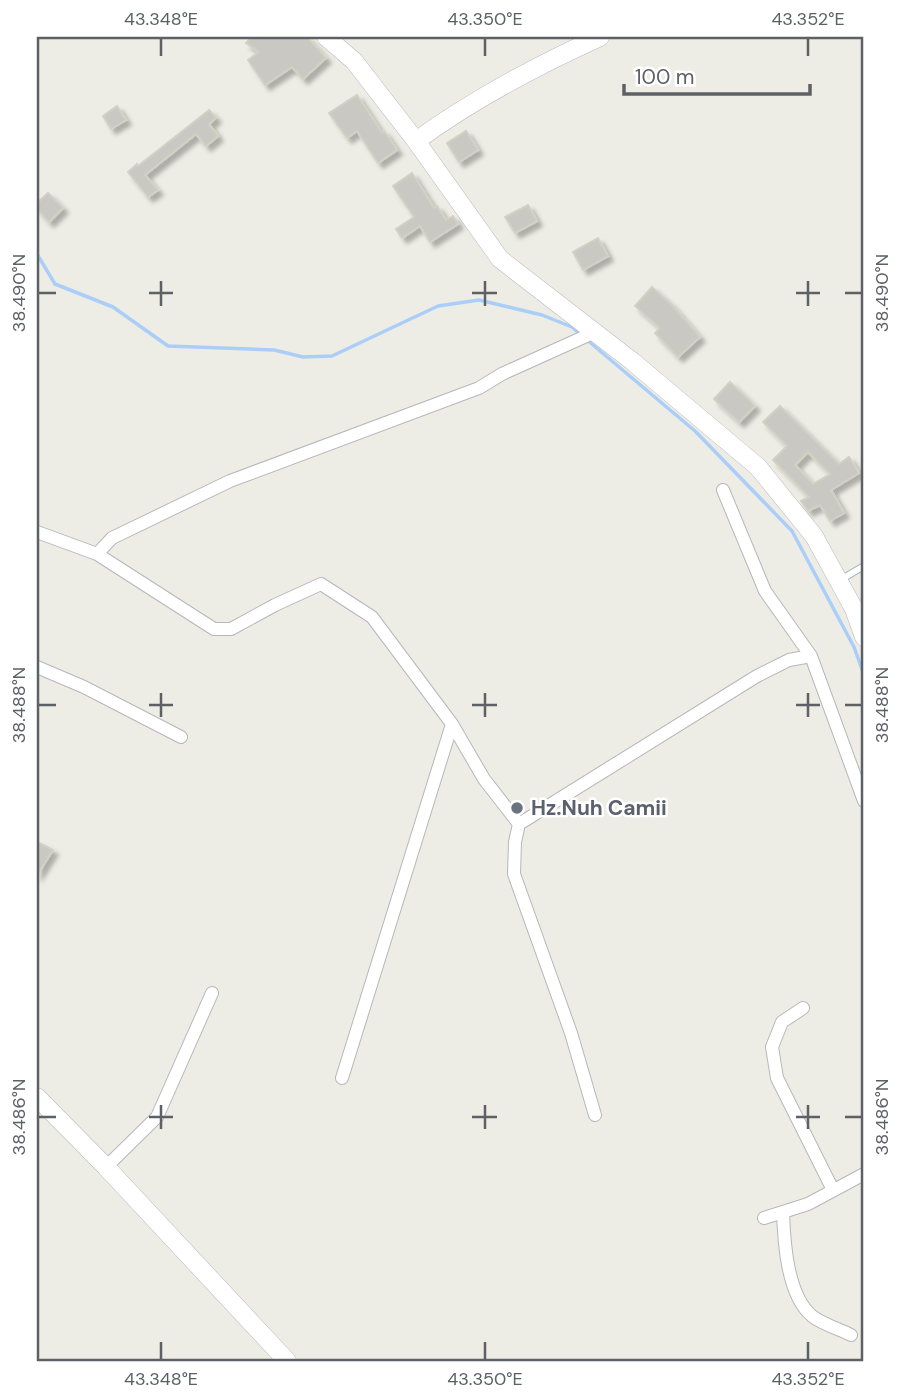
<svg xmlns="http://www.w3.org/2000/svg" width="901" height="1398" font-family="'DM Sans',sans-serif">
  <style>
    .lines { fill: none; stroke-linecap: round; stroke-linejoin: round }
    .stream { stroke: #abcef9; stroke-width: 3.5 }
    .building { fill: #cac8c2; stroke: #d3d0c4; stroke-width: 2; fill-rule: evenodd; filter: url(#shadow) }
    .lane-casing { stroke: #b6b7bb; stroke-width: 8 }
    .street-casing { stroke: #b6b7bb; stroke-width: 14 }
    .secondary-casing { stroke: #b7b9be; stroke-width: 19 }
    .lane { stroke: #fff; stroke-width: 6 }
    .street { stroke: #fff; stroke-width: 12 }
    .secondary { stroke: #fff; stroke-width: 18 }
    .ticks { fill: none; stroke: #5d6065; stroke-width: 2.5 }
    .worship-dot { fill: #6b7280; stroke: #fff; stroke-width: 2.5 }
    .labels { text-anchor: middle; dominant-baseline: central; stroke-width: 5; stroke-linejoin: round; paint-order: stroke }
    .worship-label { font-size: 21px; font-weight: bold; fill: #5b616d; stroke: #fff; text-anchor: start }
    .neatline { fill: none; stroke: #5d6065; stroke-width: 2.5 }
    .ticks-label { font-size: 18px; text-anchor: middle; fill: #5d6065 }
  </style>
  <defs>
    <filter id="shadow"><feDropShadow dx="5" dy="5" stdDeviation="2" flood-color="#0004"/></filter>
  </defs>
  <rect width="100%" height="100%" fill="#eeede5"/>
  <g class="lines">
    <path class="stream" d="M37 254 55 284 113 307 168 346 274 350 303 357 332 356 438 306 479 300 542 315 572 327 581 335
      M587 340 695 431 792 531 854 647 864 675"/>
  </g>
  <path class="building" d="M251 37H307L326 58 303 79 292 67 265 85 248 60 259 52 246 43Z
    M357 95 382 133 384 131 397 150 378 163 357 131 347 138 329 113Z
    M117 106 126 120 111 129 103 116Z
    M209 110 216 118 209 124 218 136 206 146 196 134 145 175 158 190 148 197 128 172 137 164 138 166Z
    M466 131 478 150 459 162 447 143Z
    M412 173 434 208 437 206 446 220 453 216 458 224 430 242 420 226 402 238 396 229 414 217 393 186Z
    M48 193 63 208 49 222 37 209V203Z
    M528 205 537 221 515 233 505 217Z
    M598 238 608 256 583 270 573 252Z
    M652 287 672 305 700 337 678 357 655 333 660 328 635 306Z
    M730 382 755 406 739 422 714 399Z
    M780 406 839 464 849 457 859 473 831 490 844 513 830 521 820 505 808 511 801 501 809 497 773 460 787 446 763 422ZM808 452 830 474 813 484 795 465Z
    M37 842 53 850 37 875Z"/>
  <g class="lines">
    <defs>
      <path id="lane" d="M840 580 864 566"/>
      <path id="street" d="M723 490 765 591 811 656
        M37 532 97 554 214 629H231L275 605 321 584 372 617 452 724 484 779 519 824 757 676 789 660 811 656 864 801
        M97 554 112 538 230 481 479 388 502 374 595 332
        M37 667 84 687 181 737
        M519 824 515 842 514 874 571 1033 595 1115
        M803 1008 782 1022 772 1047 777 1078 833 1190
        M342 1078 452 724
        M106 1167 157 1117 212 993
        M783 1212C784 1242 787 1295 812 1316 822 1324 839 1329 851 1335
        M764 1218 808 1204 864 1174"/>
      <path id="secondary" d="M326 37 354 61 416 141 500 259 632 361 758 467 814 536 854 609 864 637
        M416 141C472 100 536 66 600 37
        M37 1097 106 1167 287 1361"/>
    </defs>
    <use href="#lane" class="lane-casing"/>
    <use href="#street" class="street-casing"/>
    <use href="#secondary" class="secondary-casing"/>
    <use href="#lane" class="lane"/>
    <use href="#street" class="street"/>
    <use href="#secondary" class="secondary"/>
  </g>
  <path class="ticks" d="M161 38V56M485 38V56M808 38V56M161 281V306M485 281V306M808 281V306M38 293H56M149 293H173M472 293H497M796 293H820M845 293H862M161 693V717M485 693V717M808 693V717M38 705H56M149 705H173M472 705H497M796 705H820M845 705H862M161 1105V1129M485 1105V1129M808 1105V1129M38 1117H56M149 1117H173M472 1117H497M796 1117H820M845 1117H862M161 1342V1360M485 1342V1360M808 1342V1360"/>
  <circle class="worship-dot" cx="517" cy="808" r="7"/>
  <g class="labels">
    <g class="worship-label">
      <text x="531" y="808">Hz.Nuh Camii</text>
    </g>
  </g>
  <rect width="901" height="1398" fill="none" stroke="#ffffff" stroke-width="77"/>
  <path d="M624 84v10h186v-10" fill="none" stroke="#5d6065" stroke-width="3.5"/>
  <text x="635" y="84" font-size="21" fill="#5d6065" stroke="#ffffff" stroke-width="5" paint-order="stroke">100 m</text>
  <rect x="38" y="38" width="824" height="1322" class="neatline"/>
  <g class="ticks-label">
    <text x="161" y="25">43.348°E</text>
    <text x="485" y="25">43.350°E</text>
    <text x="808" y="25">43.352°E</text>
    <text transform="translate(19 293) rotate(-90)" y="6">38.490°N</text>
    <text transform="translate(882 293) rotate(-90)" y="6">38.490°N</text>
    <text transform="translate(19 705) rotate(-90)" y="6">38.488°N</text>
    <text transform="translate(882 705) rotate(-90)" y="6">38.488°N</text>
    <text transform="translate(19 1117) rotate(-90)" y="6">38.486°N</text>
    <text transform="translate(882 1117) rotate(-90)" y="6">38.486°N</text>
    <text x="161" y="1385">43.348°E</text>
    <text x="485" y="1385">43.350°E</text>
    <text x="808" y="1385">43.352°E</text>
  </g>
</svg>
